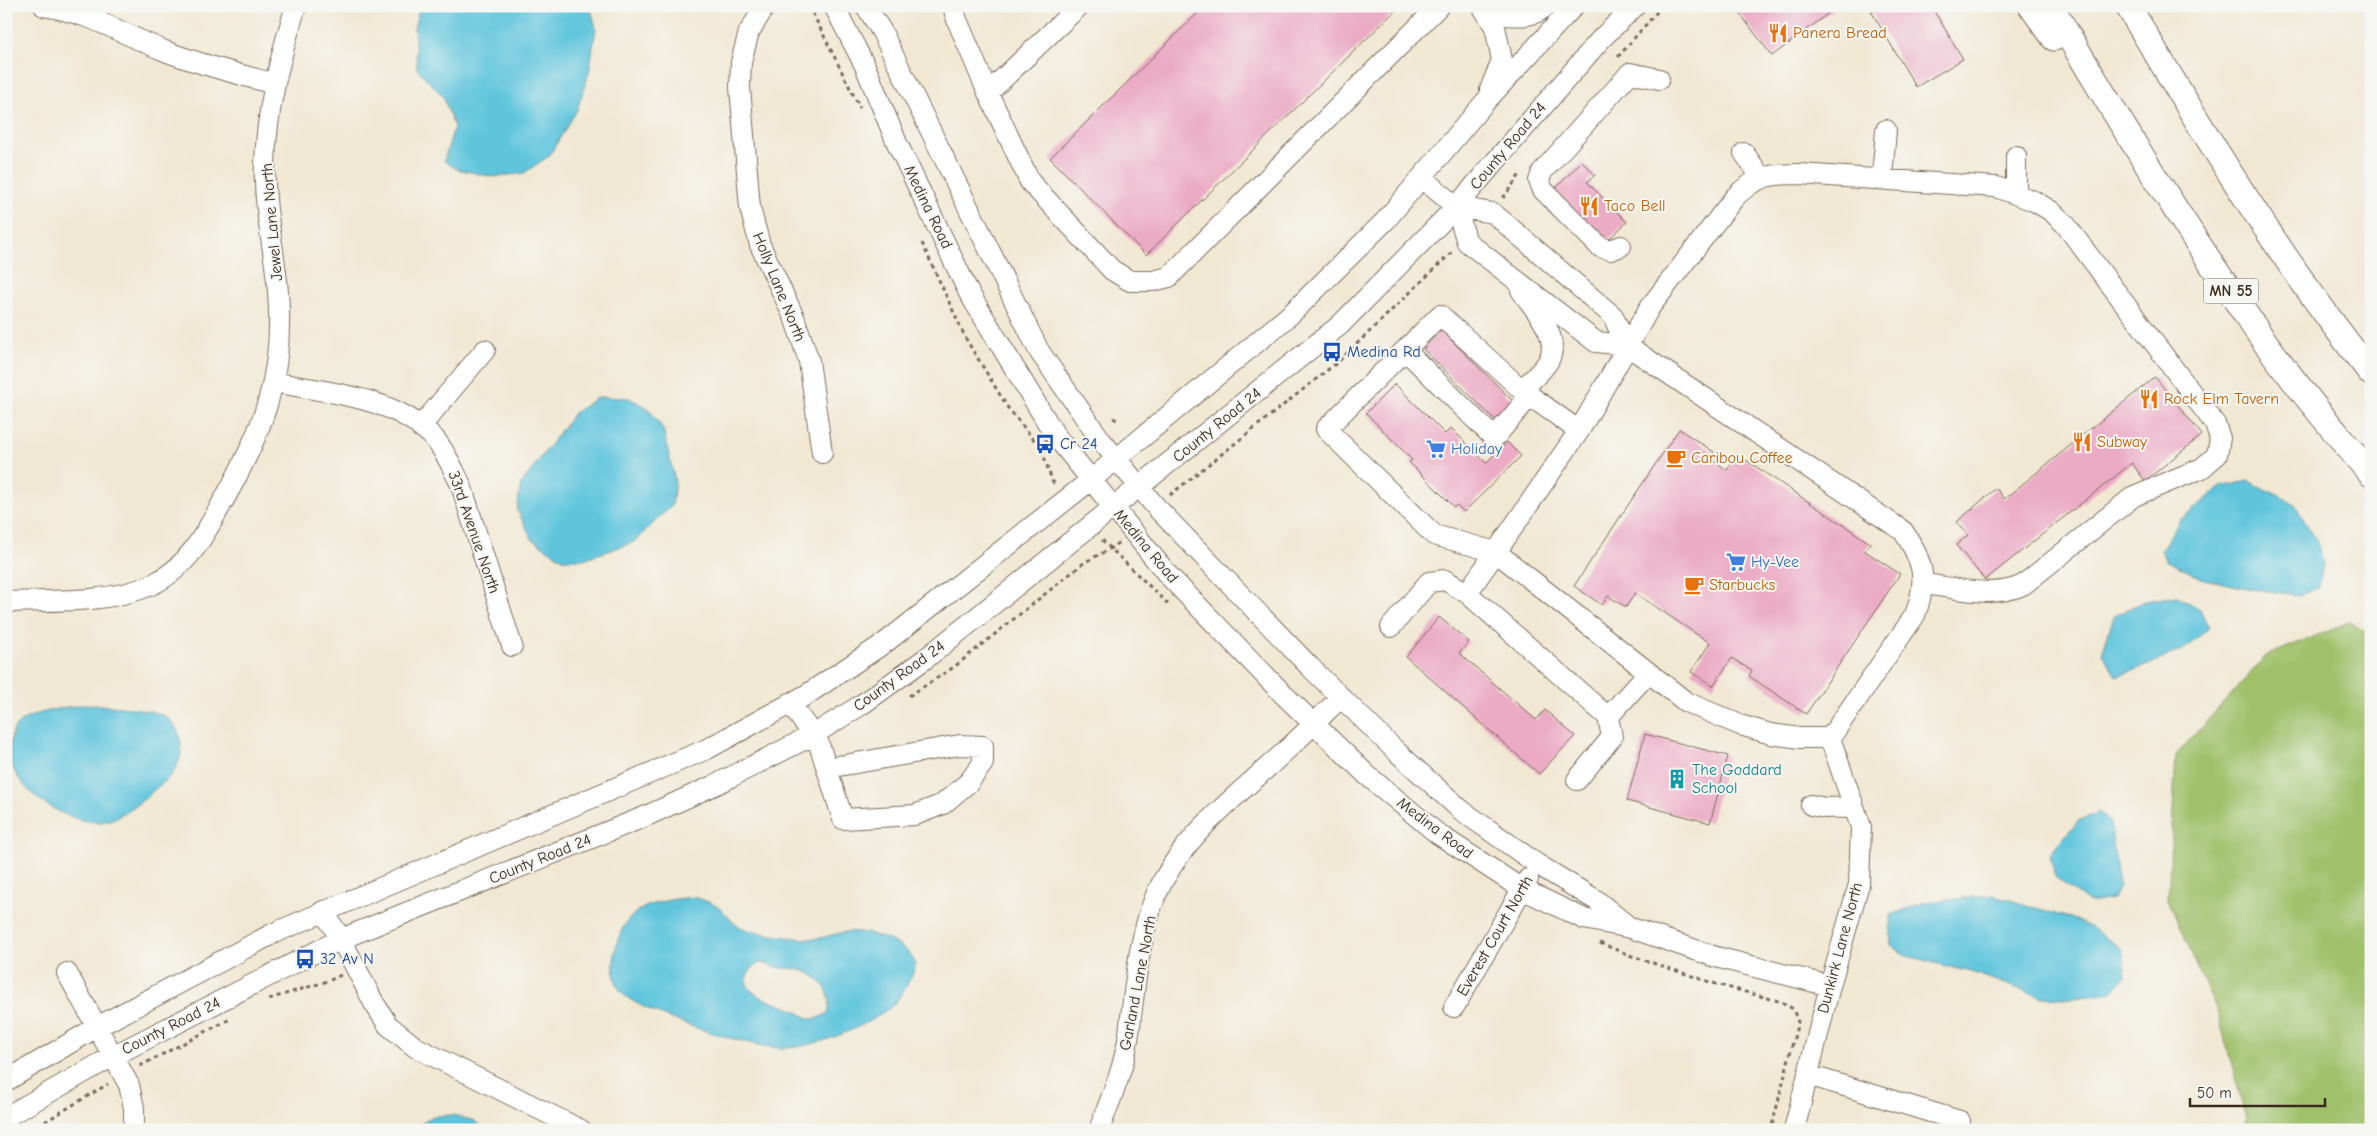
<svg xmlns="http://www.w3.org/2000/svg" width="2377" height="1136" font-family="'Comic Neue',sans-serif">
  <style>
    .green { fill: #9ec16b; stroke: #6c7644 }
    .water { fill: #5fc5dd; stroke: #4d787e; fill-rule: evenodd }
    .building { fill: #ebabc5 }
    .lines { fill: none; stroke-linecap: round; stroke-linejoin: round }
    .minor-casing { stroke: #7b6c5d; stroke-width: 22 }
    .major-casing { stroke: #7b6c5d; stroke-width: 27 }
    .path { stroke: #7b6c5d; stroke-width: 3; stroke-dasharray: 4 4; stroke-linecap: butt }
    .minor { stroke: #fff; stroke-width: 20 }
    .major { stroke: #fff; stroke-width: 25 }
    .labels { text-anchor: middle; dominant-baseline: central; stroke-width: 4; stroke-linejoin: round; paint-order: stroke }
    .shield { fill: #f6f6f2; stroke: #73675e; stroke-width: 1 }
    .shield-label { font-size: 15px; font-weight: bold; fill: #3b2a1e }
    .food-label { font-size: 16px; fill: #c56008; stroke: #f6f6f2; text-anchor: start }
    .street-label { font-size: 16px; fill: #3b2a1e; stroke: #f6f6f2 }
    .transit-label { font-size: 16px; fill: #164399; stroke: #f6f6f2; text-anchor: start }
    .shop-label { font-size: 16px; fill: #366cbe; stroke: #f6f6f2; text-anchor: start }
    .culture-label { font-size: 16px; fill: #0d838f; stroke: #f6f6f2; text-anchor: start }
  </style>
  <rect width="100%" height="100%" fill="#f6f6f2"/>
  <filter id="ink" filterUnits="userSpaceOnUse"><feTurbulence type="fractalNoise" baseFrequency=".02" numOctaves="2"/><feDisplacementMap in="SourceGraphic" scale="10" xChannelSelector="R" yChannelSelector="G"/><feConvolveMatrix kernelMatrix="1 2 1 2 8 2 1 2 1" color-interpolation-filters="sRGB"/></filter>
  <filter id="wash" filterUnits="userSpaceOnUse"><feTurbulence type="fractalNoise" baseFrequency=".0096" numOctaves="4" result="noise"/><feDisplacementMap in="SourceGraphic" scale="20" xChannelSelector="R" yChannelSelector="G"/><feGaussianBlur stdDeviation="1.12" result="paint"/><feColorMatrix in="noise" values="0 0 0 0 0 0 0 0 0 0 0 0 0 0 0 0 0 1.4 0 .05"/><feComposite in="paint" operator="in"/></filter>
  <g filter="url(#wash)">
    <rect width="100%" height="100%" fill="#f1e8d3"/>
    <path class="green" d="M2349 622 2371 635V1130H2244L2246 1118 2218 1014 2168 900 2176 755 2266 656Z"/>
    <path class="water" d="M420 6H590L596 28 589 73 577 110 549 156 524 173 493 177 457 169 444 161 454 127 443 96 417 69 414 28Z
      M598 397 629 398 648 408 663 429 675 481 672 505 634 542 584 559H563L532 539 517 510 521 484 574 413Z
      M2248 481 2294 503 2319 545 2323 563 2319 588 2299 595 2252 589 2204 579 2167 561 2161 550 2179 521 2221 487Z
      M2177 596 2200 609 2209 628C2200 635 2191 645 2181 650 2161 660 2138 670 2116 676L2102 653 2114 616 2145 601Z
      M89 704C107 706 145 708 160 714 182 722 187 753 174 771 170 778 161 784 155 789 145 800 116 821 101 822 65 824 4 786 10 746 11 738 12 731 17 725 28 712 72 706 89 704Z
      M2099 812 2110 822 2119 886 2113 899 2089 903 2055 877 2050 854 2078 821Z
      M1994 895 2082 922 2122 949 2126 976 2112 992 2067 998 2042 997 1971 972 1907 956 1891 945 1890 915 1926 902Z
      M695 897C703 900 713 903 719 908 727 913 733 925 742 928 762 934 788 938 809 939 822 939 833 934 846 932 865 929 912 943 915 965 916 972 899 999 894 1004 891 1008 885 1010 882 1013 859 1030 812 1048 783 1048 756 1049 631 1012 619 989 613 978 613 965 615 953 623 905 653 901 695 897ZM758 963C766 963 770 965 777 967 783 969 790 968 797 969 817 973 835 991 828 1013 824 1015 818 1019 814 1019 807 1019 799 1012 792 1009 771 1001 725 990 758 963Z
      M453 1115 475 1121 484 1130H412L433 1116Z"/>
    <g id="blocks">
      <path class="building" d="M1205 6H1400L1146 255 1050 158Z
        M1744 6H1838L1772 56 1738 11Z
        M1879 6H1931L1963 59 1916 87 1871 11Z
        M1582 161 1595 175 1587 182 1627 222 1608 240 1588 221 1585 223 1553 191Z
        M1441 330 1516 404 1497 422 1423 349Z
        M2155 377 2202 435 2145 481 2132 463 1985 580 1956 545 1968 535 1957 522 1996 488 2004 499Z
        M1395 384 1445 434 1451 428 1486 463 1507 442 1521 456 1464 512 1457 505 1454 507 1409 462 1412 460 1366 413Z
        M1679 429 1714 452 1710 458 1727 470 1737 454 1870 543 1865 551 1900 574 1806 714 1749 676 1752 671 1732 658 1713 686 1691 672 1710 643 1635 593 1626 607 1608 596 1602 605 1574 586Z
        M1439 617 1469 642 1459 653 1536 720 1545 710 1575 736 1539 774 1406 657Z
        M1645 734 1728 756 1710 823 1627 801Z"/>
    </g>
  </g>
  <g filter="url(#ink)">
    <use href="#blocks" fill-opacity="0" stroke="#7b6c5d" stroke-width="1"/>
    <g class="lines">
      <defs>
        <path id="minor" d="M44 6C91 13 122 34 165 51 201 65 238 74 275 84
          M765 6 749 32 741 62 740 87 750 208 760 245 794 317 809 361 822 453
          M834 6 865 66 897 143 969 293 1055 435 1168 575 1285 696 1368 776 1438 834 1522 889 1584 919 1631 928 1716 957 1830 986
          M866 6 882 32 1039 351 1100 439 1156 507 1310 667 1397 752 1461 810 1537 864 1596 900 1629 927
          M953 6 957 20 988 93 1079 6
          M1482 6 1495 27 1502 60 1490 90
          M1495 6 1505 15C1520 16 1535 17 1546 6
          M988 93 1030 182 1112 270 1130 281H1153L1169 277 1439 6
          M1744 153 1761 177
          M2016 156V193
          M1422 178 1456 207 1493 213 1613 316 1626 345
          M1882 178 1886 130
          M1456 207 1467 242 1596 342 1626 345 1903 531C1924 562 1928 580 1915 615L1830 738
          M1621 246 1611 250 1600 247 1543 190 1539 181 1542 172 1630 73 1659 79
          M1521 290C1534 310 1561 335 1549 360 1543 371 1530 381 1522 390
          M1405 350 1494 438 1530 396
          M274 382C328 393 394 396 434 438 446 452 453 469 461 485L512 646
          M420 427 485 350
          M1467 593 1608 717 1648 673
          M6 602C54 600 107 604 151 585 186 569 204 536 221 505 262 433 285 377 278 292 275 250 263 208 265 165 266 110 280 58 296 6
          M1391 627 1429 582 1445 580 1467 593 1496 552 1434 535 1326 429 1440 315 1522 390 1579 431
          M790 703 819 744 843 819 915 815 943 804 969 782 983 763V746L960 745 827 768
          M1830 738H1800L1771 734 1740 725 1686 702 1496 552 1579 431 1650 307 1735 197C1756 176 1770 174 1799 174L1996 187 2034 201 2051 211 2065 224 2215 424 2220 438 2217 455 2202 468 2134 496 2023 585C1992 599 1957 588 1924 584
          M1577 780 1612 737 1608 717
          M1811 805 1825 808 1854 807
          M323 911 341 939 374 1003 388 1025 415 1047 581 1130
          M67 973 129 1085 134 1108V1130
          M1454 1007 1528 879
          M1808 1075 1960 1121 1958 1130
          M6 1081 97 1027 274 933 707 749 806 695 886 642 1091 480 1291 314 1385 221 1485 102 1574 6
          M6 1117 113 1056 341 939 644 817 717 784 813 735 861 705 925 659 1340 325 1456 207 1601 39 1635 6
          M1099 1130C1110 1100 1123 1071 1128 1040 1135 991 1137 941 1156 895 1180 840 1227 804 1270 765 1295 743 1318 720 1341 697
          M1794 1130 1830 986 1859 884 1861 827 1830 738"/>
        <path id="major" d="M2031 6 2054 38
          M2051 6C2117 119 2187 231 2262 338 2296 385 2333 430 2371 474
          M2128 6C2203 132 2279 258 2371 373"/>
      </defs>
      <use href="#minor" class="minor-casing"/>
      <use href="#major" class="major-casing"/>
      <path class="path" d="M809 6 860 108
        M1618 57 1662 6
        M1503 198 1521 173
        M922 243 966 339 1008 408 1035 441
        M1113 418 1117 420
        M1042 450 1052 481 1056 485
        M1170 495 1339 361 1452 252
        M1102 540 1171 607
        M909 696 954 667 1085 562 1110 549 1119 542
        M1600 943 1629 955 1716 984 1782 1002 1793 1009 1798 1022 1771 1130
        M269 999 328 981 341 975
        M140 1066 232 1018
        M31 1130 108 1084"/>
      <use href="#minor" class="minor"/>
      <use href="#major" class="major"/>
    </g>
  </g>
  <defs>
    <symbol id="restaurant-bare" viewBox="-9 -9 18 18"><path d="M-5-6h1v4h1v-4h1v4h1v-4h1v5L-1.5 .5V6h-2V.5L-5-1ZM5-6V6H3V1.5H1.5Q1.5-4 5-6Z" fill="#e8710a" stroke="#f6f6f2" stroke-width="2.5" paint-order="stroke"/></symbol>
    <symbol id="bus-bare" viewBox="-9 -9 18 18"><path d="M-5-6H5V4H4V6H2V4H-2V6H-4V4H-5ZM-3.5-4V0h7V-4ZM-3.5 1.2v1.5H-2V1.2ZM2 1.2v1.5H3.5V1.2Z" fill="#1a4fb4" stroke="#f6f6f2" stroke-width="2.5" paint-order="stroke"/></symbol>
    <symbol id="supermarket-bare" viewBox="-9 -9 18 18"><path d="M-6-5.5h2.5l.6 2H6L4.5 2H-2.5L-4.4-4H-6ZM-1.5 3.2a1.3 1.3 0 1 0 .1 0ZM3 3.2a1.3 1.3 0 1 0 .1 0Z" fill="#3f7fe0" stroke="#f6f6f2" stroke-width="2.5" paint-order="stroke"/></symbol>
    <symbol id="cafe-bare" viewBox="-9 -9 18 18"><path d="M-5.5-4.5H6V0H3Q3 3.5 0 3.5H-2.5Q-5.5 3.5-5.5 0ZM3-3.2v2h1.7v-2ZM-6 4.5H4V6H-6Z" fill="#e8710a" stroke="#f6f6f2" stroke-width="2.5" paint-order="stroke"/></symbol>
    <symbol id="building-bare" viewBox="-9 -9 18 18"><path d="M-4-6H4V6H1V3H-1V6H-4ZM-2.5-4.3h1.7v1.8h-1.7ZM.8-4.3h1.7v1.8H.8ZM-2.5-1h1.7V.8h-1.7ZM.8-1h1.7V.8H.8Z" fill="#0f9aa8" stroke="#f6f6f2" stroke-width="2.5" paint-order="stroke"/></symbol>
  </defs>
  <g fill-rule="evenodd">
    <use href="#restaurant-bare" x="1764" y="19" width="28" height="28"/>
    <use href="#restaurant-bare" x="1575" y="192" width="28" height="28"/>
    <use href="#bus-bare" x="1318" y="338" width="28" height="28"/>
    <use href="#restaurant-bare" x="2135" y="385" width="28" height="28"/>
    <use href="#restaurant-bare" x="2068" y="428" width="28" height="28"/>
    <use href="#bus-bare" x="1031" y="430" width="28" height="28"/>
    <use href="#supermarket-bare" x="1422" y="435" width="28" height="28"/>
    <use href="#cafe-bare" x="1662" y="444" width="28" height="28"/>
    <use href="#supermarket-bare" x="1722" y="548" width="28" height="28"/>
    <use href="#cafe-bare" x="1680" y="571" width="28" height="28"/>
    <use href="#building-bare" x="1663" y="765" width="28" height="28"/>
    <use href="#bus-bare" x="291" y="945" width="28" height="28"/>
  </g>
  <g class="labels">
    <rect class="shield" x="2203.5" y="278.5" width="55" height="25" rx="4"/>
    <g class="shield-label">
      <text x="2231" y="291">MN 55</text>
    </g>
    <g class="food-label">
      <text x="1793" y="33">Panera Bread</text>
      <text x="1604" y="206">Taco Bell</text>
      <text x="2164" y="399">Rock Elm Tavern</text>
      <text x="2097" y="442">Subway</text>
      <text x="1691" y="458">Caribou Coffee</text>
      <text x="1709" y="585">Starbucks</text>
    </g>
    <g class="street-label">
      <text transform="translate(1508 146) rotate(-50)">County Road 24</text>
      <text transform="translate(928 207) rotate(64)">Medina Road</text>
      <text transform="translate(272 222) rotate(-95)">Jewel Lane North</text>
      <text transform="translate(779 287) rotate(68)">Holly Lane North</text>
      <text transform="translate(1217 425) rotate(-39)">County Road 24</text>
      <text transform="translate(474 532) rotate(71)">33rd Avenue North</text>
      <text transform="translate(1146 546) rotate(50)">Medina Road</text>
      <text transform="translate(899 676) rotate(-36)">County Road 24</text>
      <text transform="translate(1435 828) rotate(37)">Medina Road</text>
      <text transform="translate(540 859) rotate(-22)">County Road 24</text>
      <text transform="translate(1495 936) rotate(-60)">Everest Court North</text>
      <text transform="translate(1840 948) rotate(-75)">Dunkirk Lane North</text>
      <text transform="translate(1138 983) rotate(-79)">Garland Lane North</text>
      <text transform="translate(171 1026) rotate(-27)">County Road 24</text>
    </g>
    <g class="transit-label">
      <text x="1347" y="352">Medina Rd</text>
      <text x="1060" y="444">Cr 24</text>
      <text x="320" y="959">32 Av N</text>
    </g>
    <g class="shop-label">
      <text x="1451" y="449">Holiday</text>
      <text x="1751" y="562">Hy-Vee</text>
    </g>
    <g class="culture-label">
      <text x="1692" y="770">The Goddard<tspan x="1692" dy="18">School</tspan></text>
    </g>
  </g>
  <rect width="2377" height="1136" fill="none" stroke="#f6f6f2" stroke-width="25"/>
  <path d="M2190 1098v8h135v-8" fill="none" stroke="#3b2a1e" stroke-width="2.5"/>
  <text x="2197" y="1098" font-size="15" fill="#3b2a1e" stroke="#f6f6f2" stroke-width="4" paint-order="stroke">50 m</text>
</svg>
